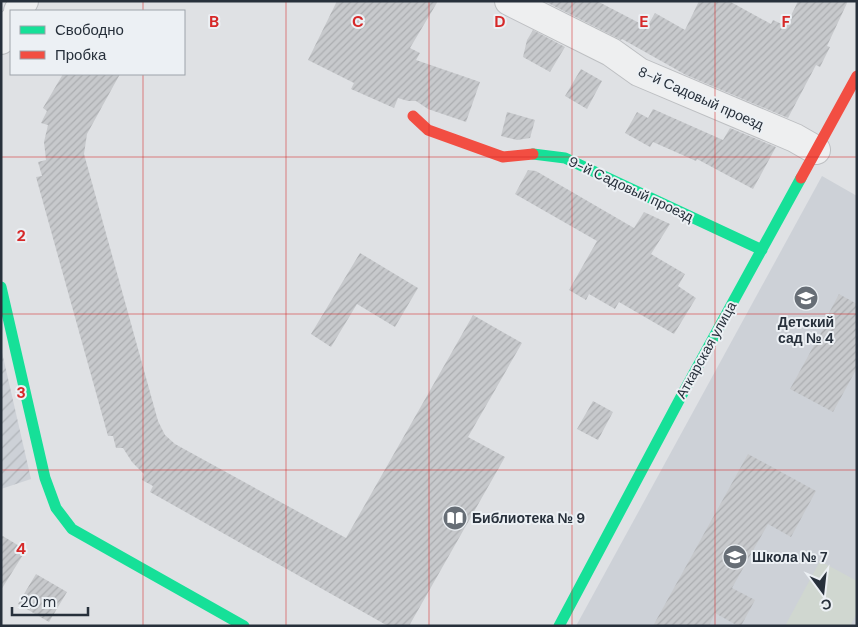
<svg xmlns="http://www.w3.org/2000/svg" width="858" height="627" font-family="'DM Sans',sans-serif">
  <style>
    .built { fill: #cdd1d7 }
    .industrial { fill: url(#industrial-furrows) }
    .grass { fill: #d0d7d0 }
    .building { fill: url(#building-hatch) }
    .lines { fill: none; stroke-linecap: round; stroke-linejoin: round }
    .street-casing { stroke: #bdbfc2; stroke-width: 30 }
    .street { stroke: #eeeff0; stroke-width: 28 }
    .fast { stroke: #16e098; stroke-width: 11 }
    .jam { stroke: #f24e42; stroke-width: 11 }
    .grid { fill: none; stroke: #d62828; stroke-width: 1; stroke-opacity: 0.55 }
    .labels { text-anchor: middle; dominant-baseline: central; stroke-width: 4; stroke-linejoin: round; paint-order: stroke }
    .street-label { font-size: 14px; fill: #27303b; stroke: #ecf0f4 }
    .poi-label { font-size: 14px; font-weight: bold; fill: #27303b; stroke: #ecf0f4; text-anchor: start }
    .grid-label { font-size: 16px; text-anchor: middle; font-weight: bold; fill: #d62828; stroke: #ecf0f4; stroke-width: 4; stroke-linejoin: round; paint-order: stroke }
  </style>
  <defs>
    <pattern id="industrial-furrows" width="10" height="10" patternUnits="userSpaceOnUse" patternTransform="scale(1.25)"><rect width="10" height="10" fill="#cdd1d7"/><path d="M-1 1l2-2M0 10L10 0M9 11l2-2" fill="none" stroke="#b0b4b9"/></pattern>
    <pattern id="building-hatch" width="6" height="6" patternUnits="userSpaceOnUse" patternTransform="scale(1.25)"><rect width="6" height="6" fill="#c7c9cc"/><path d="M-1 1l2-2M0 6l6-6M5 7l2-2" fill="none" stroke="#abadb0"/></pattern>
  </defs>
  <rect width="100%" height="100%" fill="#dfe1e4"/>
  <path class="built" d="M822 176 857 196V626H576Z"/>
  <path class="industrial" d="M1 348 31 479 1 489Z"/>
  <path class="grass" d="M820 561 857 581V613L850 626H785Z"/>
  <path class="building" d="M337 1H438L410 48 420 53 416 60 480 82 466 122 428 109 416 101H408L398 98 394 108 351 89 354 83 308 60Z
    M544 1H597L647 27 655 13 685 30 699 1H729L771 24 773 20 786 26 798 1H848L827 46 830 47 820 67 816 65 788 118 686 75 622 39 621 40Z
    M533 30 565 47 550 72 523 57 527 40Z
    M581 69 602 81 587 109 565 96Z
    M63 74H120L87 134 84 154 158 421 165 435 175 444 346 538 473 315 522 343 468 437 505 457 409 626H388L150 492 153 486 142 480 144 474 132 462 123 448H116L113 436H108L36 177 42 176 38 162 46 160 44 142 48 125 41 123 47 111 43 108Z
    M653 109 723 140 730 128 776 147 753 189 697 159 696 161 653 142 650 147 625 133 637 112 648 118Z
    M507 112 535 120 530 138 517 140 501 136Z
    M528 170 536 171 634 228 644 212 670 224 651 254 685 274 678 286 696 298 674 334 619 302 615 309 589 294 586 300 569 290 597 241 515 194Z
    M360 253 418 288 395 327 357 304 331 347 311 334Z
    M839 294 857 304V368L833 412 790 389 823 329 821 328Z
    M593 401 613 412 598 440 577 429Z
    M748 454 816 491 791 537 768 524 732 588 755 600 741 626H738L715 613 709 626H653Z
    M1 535 26 550 1 590Z
    M36 574 67 592 49 622 18 604Z"/>
  <g class="lines">
    <defs>
      <path id="street" d="M509 1 611 52 639 72 795 138 816 150
        M18 11 24 1
        M1 40 11 23"/>
    </defs>
    <use href="#street" class="street-casing"/>
    <use href="#street" class="street"/>
    <path class="fast" d="M533 154 565 158 762 250
      M1 287 45 478 56 508 72 529 244 626
      M559 626 683 393 801 178"/>
    <path class="jam" d="M413 116 428 130 503 157 533 154
      M801 178 857 76"/>
  </g>
  <path class="grid" d="M143 1V11M286 1V626M429 1V626M572 1V626M715 1V626M143 74V626M1 157H857M1 314H857M1 470H857"/>
  <defs>
    <symbol id="school-disc" viewBox="-11 -11 22 22"><circle r="9.5" fill="#676e76" stroke="#ecf0f4"/><path d="M0-5L7-2L0 1L-7-2ZM-4 1L0 2.5L4 1V4Q0 6-4 4Z" fill="#fff"/></symbol>
    <symbol id="library-disc" viewBox="-11 -11 22 22"><circle r="9.5" fill="#676e76" stroke="#ecf0f4"/><path d="M-6-4Q-3-5.5-.7-3.5V5Q-3 3-6 4ZM6-4Q3-5.5 .7-3.5V5Q3 3 6 4Z" fill="#fff"/></symbol>
  </defs>
  <g fill-rule="evenodd">
    <use href="#school-disc" x="792" y="284" width="28" height="28"/>
    <use href="#library-disc" x="441" y="504" width="28" height="28"/>
    <use href="#school-disc" x="721" y="543" width="28" height="28"/>
  </g>
  <g class="labels">
    <g class="street-label">
      <text transform="translate(701 98) rotate(24)">8-й Садовый проезд</text>
      <text transform="translate(631 189) rotate(25)">9-й Садовый проезд</text>
      <text transform="translate(706 350) rotate(-61)">Аткарская улица</text>
    </g>
    <g class="poi-label">
      <text x="806" y="322" text-anchor="middle">Детский<tspan x="806" dy="16">сад № 4</tspan></text>
      <text x="472" y="518">Библиотека № 9</text>
      <text x="752" y="557">Школа № 7</text>
    </g>
  </g>
  <g class="grid-label">
    <text x="214" y="27">B</text>
    <text x="358" y="27">C</text>
    <text x="500" y="27">D</text>
    <text x="644" y="27">E</text>
    <text x="786" y="27">F</text>
    <text x="21" y="241">2</text>
    <text x="21" y="398">3</text>
    <text x="21" y="554">4</text>
  </g>
  <rect width="858" height="627" fill="none" stroke="#27303b" stroke-width="5"/>
  <rect x="10" y="10" width="175" height="65" fill="#ecf0f4" stroke="#9da3aa"/>
  <rect x="20" y="26" width="25" height="8" fill="#16e098" stroke="#9da3aa"/>
  <text x="55" y="35" font-size="15" fill="#27303b">Свободно</text>
  <rect x="20" y="51" width="25" height="8" fill="#f24e42" stroke="#9da3aa"/>
  <text x="55" y="60" font-size="15" fill="#27303b">Пробка</text>
  <g transform="translate(823 592) rotate(165)" stroke="#ecf0f4" stroke-width="4" paint-order="stroke">
  <path d="M0-4L9 19L0 12L-9 19Z" fill="#27303b"/>
  <text y="-8" font-size="14" font-weight="bold" text-anchor="middle" fill="#27303b">С</text>
  </g>
  <path d="M12 607v8h76v-8" fill="none" stroke="#27303b" stroke-width="2.5"/>
  <text x="20" y="607" font-size="15" fill="#27303b" stroke="#ecf0f4" stroke-width="4" paint-order="stroke">20 m</text>
</svg>
